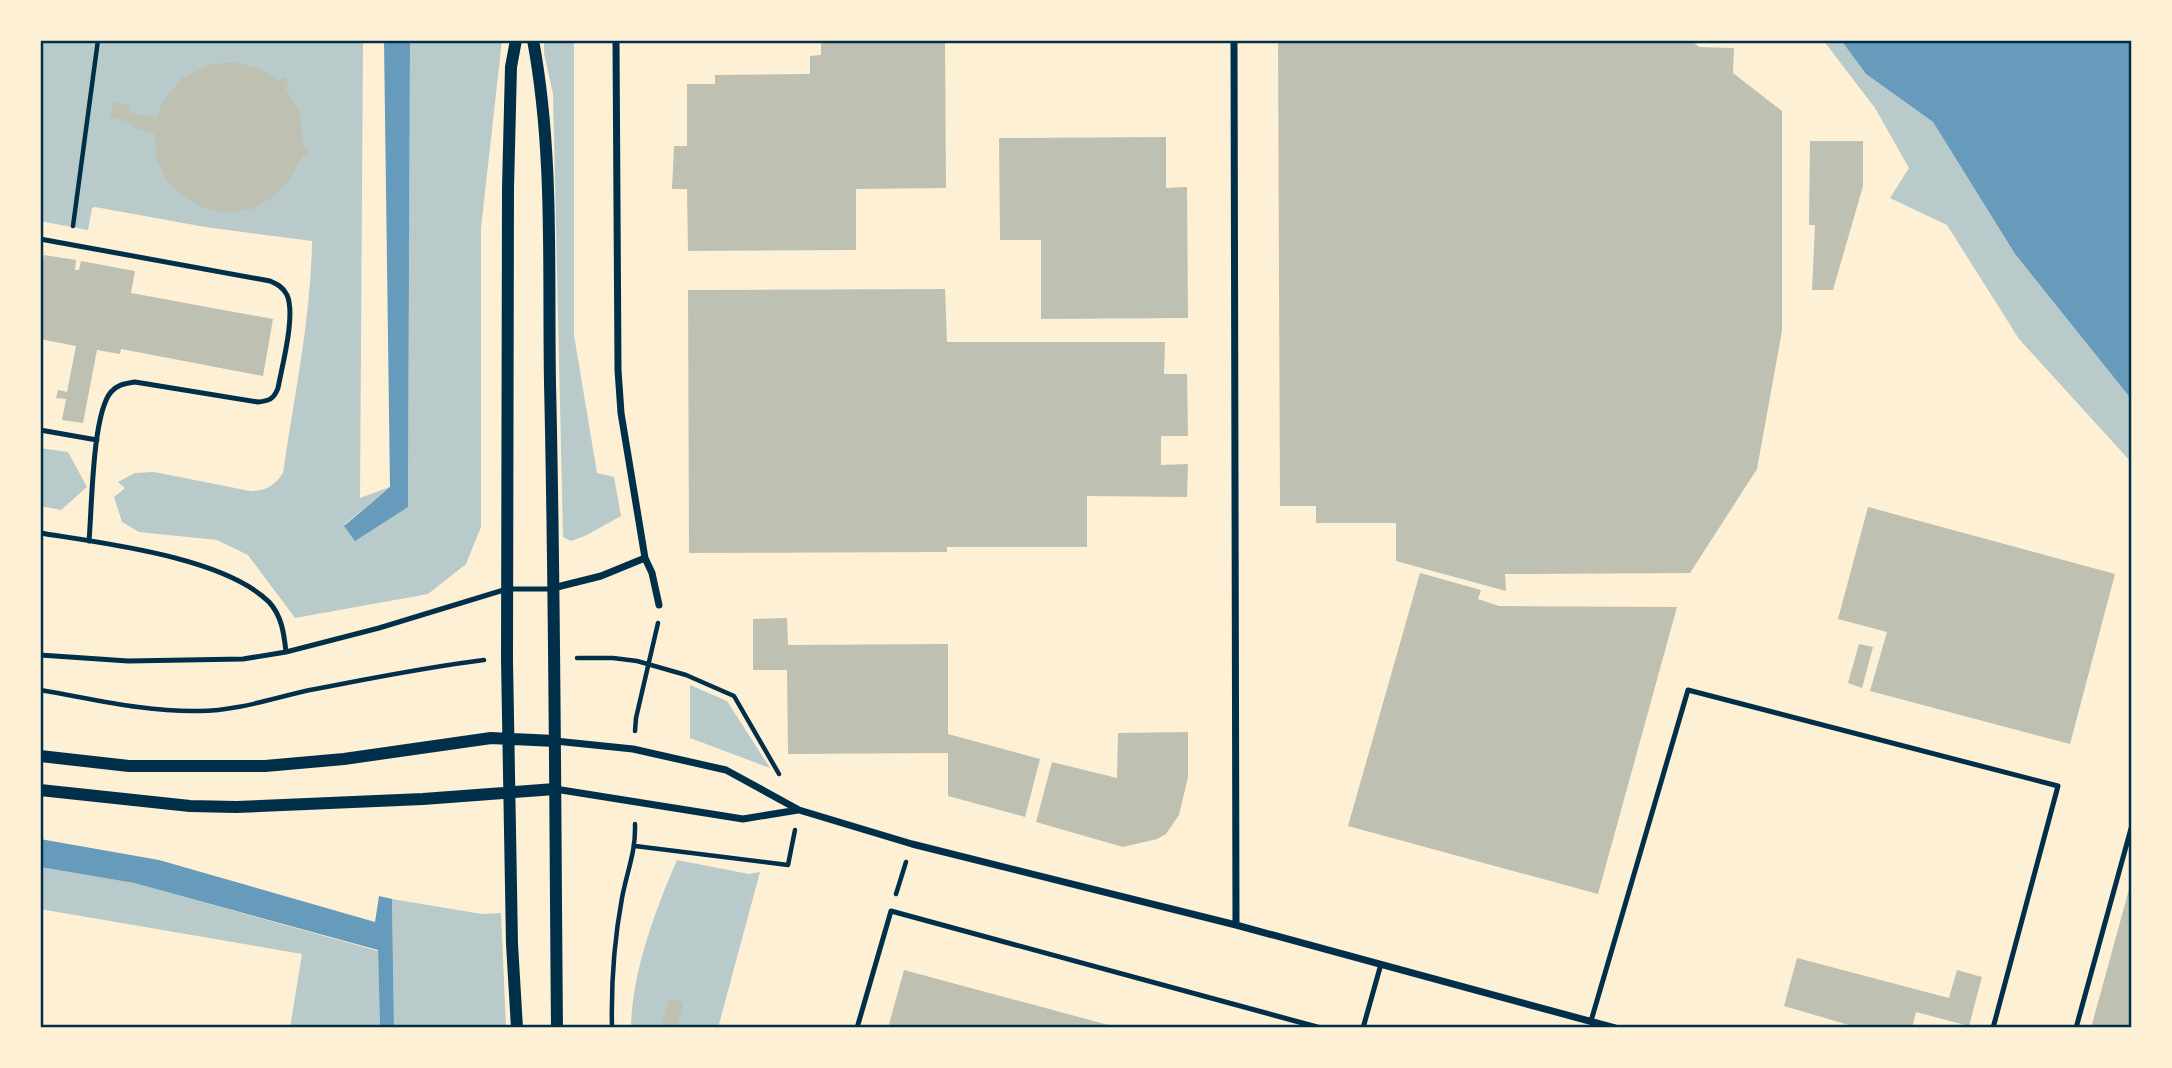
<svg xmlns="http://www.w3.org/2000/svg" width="2172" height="1068" font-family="Inter,sans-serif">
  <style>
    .green { fill: #b9caca }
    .water { fill: #669bbc }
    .building { fill: #bec0b2 }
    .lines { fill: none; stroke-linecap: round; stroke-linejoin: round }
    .path { stroke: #003049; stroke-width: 4.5 }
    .service { stroke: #003049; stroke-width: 5 }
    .minor { stroke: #003049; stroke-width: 7 }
    .tertiary { stroke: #003049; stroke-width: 12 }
    .neatline { fill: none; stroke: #003049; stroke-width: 2.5 }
  </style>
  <rect width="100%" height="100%" fill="#fdf0d5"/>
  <path class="green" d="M40 40H363L360 498 390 487 344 525 408 507 410 40H502L481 228V527L466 564 428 594 295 618 248 555 217 540 139 532 122 522 114 497 125 488 118 482 135 473 154 472 250 491C265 491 275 486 283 473 294 396 311 319 312 241L205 227 95 207 92 208 88 230 40 221Z
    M544 40H574V335L597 473 614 477 621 516 585 536 571 541 563 537 553 94 544 53Z
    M1823 40H1841L1866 74 1933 122 2015 254 2132 400V463L2019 339 1947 225 1890 198 1909 168 1875 108Z
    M40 448 68 452 87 487 61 510 40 506Z
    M690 685 727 701 770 768 690 738Z
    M677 860 749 874 760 872 718 1028H631C632 972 655 911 677 860Z
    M40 867 134 883 378 951 380 1028H290L302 954 40 909Z
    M392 899 482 914 501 913 506 1028H394Z"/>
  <path class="water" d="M384 40H410L408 507 355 541 344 526 390 487Z
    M1841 40H2132V400L2015 254 1933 122 1866 74Z
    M40 839 159 860 375 922 379 896 392 899 394 1028H380L378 950 134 883 40 867Z"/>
  <path class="building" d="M821 40H945L946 188 856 189V250L688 251 687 189H672L674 146H687V84H715V75L810 74V56L821 55Z
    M1278 40H1691L1699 47 1734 48 1733 73 1782 111V331L1757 469 1690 573 1505 574 1506 591 1396 561V523H1316V506H1280Z
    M233 62 258 68 279 81 284 77 290 83 285 88 300 111 303 147 310 149 308 156 303 154 290 179 275 196 252 209 226 213 204 208 176 191 168 182 157 160 154 133 132 127 133 123 110 117 114 101 130 105 128 112 156 118 162 103 181 79 208 65Z
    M1166 137V188L1187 187 1188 318 1041 319V240H1000L999 138Z
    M1810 141H1863V186L1833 290H1812L1815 225H1809Z
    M44 255 76 260 75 270H79L81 261 135 271 131 293 273 319 263 376 121 349 120 354 97 350 83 423 62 420 66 399 56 398 58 390 67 392 76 346 40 339V273Z
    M945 289 947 342H1165L1164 374H1187L1188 436H1161V465L1188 464 1187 497 1087 496V547H947V552L689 553 688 290Z
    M1868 507 2115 574 2070 744 1870 691 1887 632 1838 619Z
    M1420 573 1481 590 1478 599 1499 606 1677 607 1598 894 1348 826Z
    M787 618 788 645 948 644V734L1040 759 1025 817 948 796V753L788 754 787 670H753V619Z
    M1859 644 1873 647 1862 688 1848 683Z
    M1188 732V777L1179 815 1166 834 1157 839 1123 847 1036 822 1052 762 1117 778 1118 733Z
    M2132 882V1028H2091L2131 882Z
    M1797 958 1949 998 1957 970 1982 977 1969 1026 1916 1012 1912 1028H1859L1784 1006Z
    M904 970 1116 1027V1028H888Z
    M669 999 684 1002 677 1028 661 1027Z"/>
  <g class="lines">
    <path class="path" d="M73 226 98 40
      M577 658H613L637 661 686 675 734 696 779 774
      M40 690C94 699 144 712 199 711 237 711 273 698 310 690 368 679 426 667 484 660
      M635 731 636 718 658 623
      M635 846 788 865 795 830
      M896 894 906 862
      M612 1028C611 984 614 941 622 898 627 871 636 852 635 824"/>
    <path class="service" d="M40 239 270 281C277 284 283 287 287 295 296 315 282 366 278 388 274 399 269 401 258 402L135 382C125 384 118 384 111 392 92 414 92 509 89 541
      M40 430 97 440
      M40 533C102 543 224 557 269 602 282 616 284 634 286 652
      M40 655 128 661 243 659 286 652 379 628 507 589H553
      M1591 1021 1688 690 2058 786 1993 1028
      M857 1028 891 911 1321 1028
      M1363 1028 1381 964
      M2076 1028 2132 825"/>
    <path class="minor" d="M616 40 618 370 621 413 645 558 652 573 659 605
      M1234 40 1236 925
      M553 588 601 576 645 558
      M555 741 633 749 726 770 799 810 912 844 1236 925 1615 1028
      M555 789 743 819 798 810"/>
    <path class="tertiary" d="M516 40 511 67 508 188 507 660 512 944 517 1028
      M533 40C554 152 548 269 550 383 555 598 555 813 557 1028
      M40 756 129 766H265L344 759 491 738 555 741
      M40 790 190 806 236 807 423 799 555 789"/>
  </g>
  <rect width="2172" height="1068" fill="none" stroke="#fdf0d5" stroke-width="84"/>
  <rect x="42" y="42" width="2088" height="984" class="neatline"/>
</svg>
